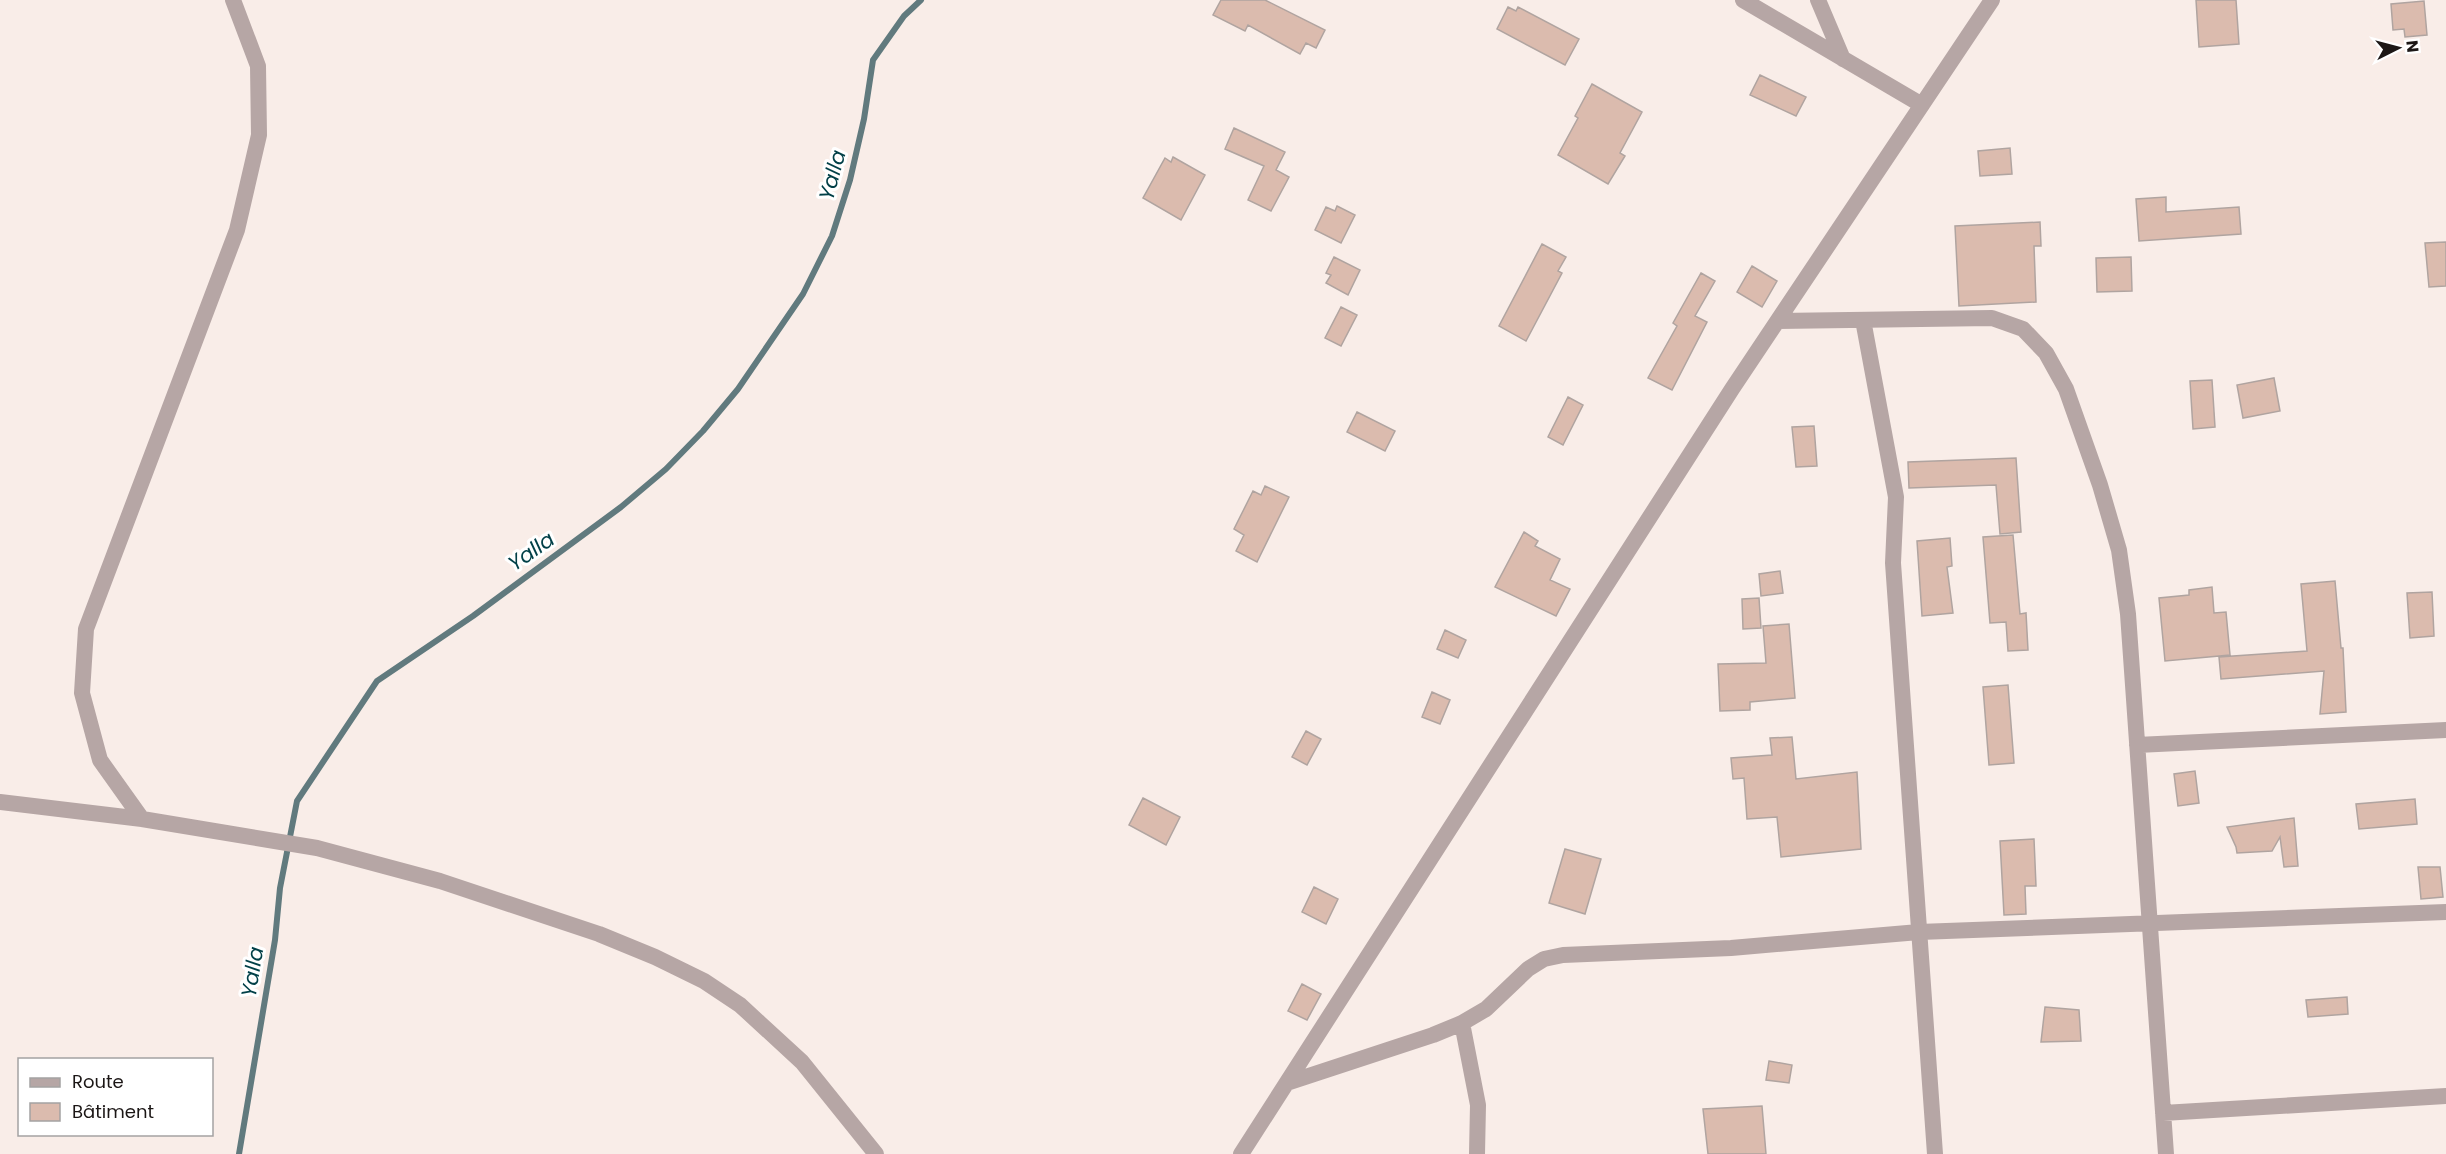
<svg xmlns="http://www.w3.org/2000/svg" width="2446" height="1154" font-family="Poppins,sans-serif">
  <style>
    .lines { fill: none; stroke-linecap: round; stroke-linejoin: round }
    .stream { stroke: #617a7e; stroke-width: 6 }
    .building { fill: #dbbbae; stroke: #b0a4a0; stroke-width: 1.5 }
    .minor { stroke: #b6a6a5; stroke-width: 16 }
    .labels { text-anchor: middle; dominant-baseline: central; stroke-width: 6; stroke-linejoin: round; paint-order: stroke }
    .water-label { font-size: 21px; font-style: italic; fill: #013f47; stroke: #fff }
  </style>
  <rect width="100%" height="100%" fill="#f9ede8"/>
  <g class="lines">
    <path class="stream" d="M239 1154 275 940 280 888 297 801 377 681 473 616 621 507 666 469 703 431 738 389 803 294 832 236 850 180 864 119 873 60 904 16 921 0"/>
  </g>
  <path class="building" d="M1221 0H1265L1325 30 1316 48 1306 43 1300 54 1248 25 1245 31 1213 15Z
    M2196 0H2236L2239 44 2199 47Z
    M2424 1 2427 35 2405 37 2404 29 2393 30 2391 4Z
    M1508 7 1516 11 1518 7 1579 39 1565 65 1497 29Z
    M1760 75 1806 97 1796 116 1750 95Z
    M1592 84 1642 112 1620 153 1625 156 1608 184 1558 155 1578 118 1575 116Z
    M1234 128 1285 152 1276 170 1289 177 1271 211 1248 200 1264 166 1225 149Z
    M2010 148 2012 174 1980 176 1978 151Z
    M1173 157 1205 175 1181 220 1143 198 1165 158 1171 162Z
    M2166 197V212L2239 207 2241 234 2139 241 2136 199Z
    M1337 206 1355 215 1341 243 1315 230 1326 207 1335 211Z
    M2040 222 2041 246H2034L2036 302 1959 306 1955 226Z
    M2446 242V286L2429 287 2425 243Z
    M1542 244 1566 257 1558 271 1562 273 1526 341 1499 326Z
    M1334 257 1360 270 1348 295 1326 283 1331 275 1326 273Z
    M2131 257 2132 291 2097 292 2096 258Z
    M1752 266 1777 281 1762 307 1737 292Z
    M1701 273 1715 281 1695 316 1707 322 1672 390 1648 378 1677 326 1673 323Z
    M1341 307 1357 315 1341 346 1325 338Z
    M2274 378 2280 411 2243 418 2237 385Z
    M2212 380 2215 427 2193 429 2190 381Z
    M1568 397 1583 405 1563 445 1548 437Z
    M1357 412 1395 431 1385 451 1347 432Z
    M1814 426 1817 466 1796 467 1792 427Z
    M2016 458 2021 532 2000 534 1996 485 1909 488 1908 462Z
    M1265 486 1289 497 1257 562 1236 551 1244 535 1234 529 1253 491 1261 495Z
    M1524 532 1538 541 1535 546 1560 559 1550 580 1570 589 1556 616 1495 587Z
    M2013 535 2020 614 2026 613 2028 650 2008 651 2006 622 1990 623 1983 537Z
    M1950 538 1952 566 1947 567 1953 613 1922 616 1917 541Z
    M1780 571 1783 593 1761 596 1759 574Z
    M2335 581 2341 648H2343L2346 712 2320 714 2324 671 2221 679 2219 657 2307 651 2301 584Z
    M2212 587 2214 613 2226 612 2230 655 2165 661 2159 598 2189 595V590Z
    M2432 592 2434 636 2410 638 2407 593Z
    M1759 598 1761 628 1743 629 1742 599Z
    M1789 624 1795 698 1750 702V710L1720 711 1718 664 1766 663 1763 626Z
    M1445 630 1466 640 1458 658 1437 649Z
    M2008 685 2014 763 1989 765 1983 687Z
    M1432 692 1450 700 1440 724 1422 717Z
    M1306 731 1321 739 1307 765 1292 757Z
    M1792 737 1796 779 1857 772 1861 849 1781 857 1777 817 1747 819 1744 778 1733 779 1731 758 1772 755 1770 738Z
    M2195 771 2199 803 2178 806 2174 774Z
    M1143 798 1180 817 1166 845 1129 825Z
    M2415 799 2417 824 2359 829 2356 804Z
    M2294 818 2298 866 2284 867 2280 837 2272 851 2237 853 2236 847 2227 827Z
    M2034 839 2036 886H2025L2026 914 2004 915 2000 841Z
    M1565 849 1601 859 1585 914 1549 903Z
    M2418 867H2440L2443 897 2421 899Z
    M1314 887 1338 899 1326 924 1302 912Z
    M1302 984 1321 994 1307 1020 1288 1011Z
    M2347 997 2348 1014 2308 1017 2306 1000Z
    M2045 1007 2079 1010 2081 1041 2041 1042Z
    M1769 1061 1792 1065 1789 1083 1766 1080Z
    M1762 1106 1766 1154H1708L1703 1109Z"/>
  <g class="lines">
    <path class="minor" d="M1743 0 1922 105
      M1818 0 1843 59
      M1863 320 1896 497 1893 563 1935 1154
      M1778 321 1992 318 2023 329 2046 353 2066 389 2100 485 2119 550 2128 614 2166 1154
      M2137 745 2446 730
      M0 802 142 819 317 848 440 881 599 934 655 957 704 981 740 1005 802 1062 876 1154
      M142 819 100 760 82 693 86 629 237 230 259 135 258 66 233 0
      M1462 1023 1478 1105 1477 1154
      M1287 1083 1433 1035 1462 1023 1486 1009 1528 969 1544 959 1563 955 1731 948 1919 932 2446 912
      M2163 1113 2446 1096
      M1241 1154 1732 389 1992 0"/>
  </g>
  <g class="labels">
    <g class="water-label">
      <text transform="translate(832 175) rotate(-75)">Yalla</text>
      <text transform="translate(531 551) rotate(-35)">Yalla</text>
      <text transform="translate(252 972) rotate(-81)">Yalla</text>
    </g>
  </g>
  <rect x="18" y="1058" width="195" height="78" fill="#ffffff" stroke="#a4a2a2" stroke-width="1.5"/>
  <rect x="30" y="1078" width="30" height="9" fill="#b6a6a5" stroke="#a4a2a2" stroke-width="1.5"/>
  <text x="72" y="1088" font-size="18" fill="#1c1716">Route</text>
  <rect x="30" y="1103" width="30" height="18" fill="#dbbbae" stroke="#a4a2a2" stroke-width="1.5"/>
  <text x="72" y="1118" font-size="18" fill="#1c1716">Bâtiment</text>
  <g transform="translate(2398 48) rotate(84)" stroke="#ffffff" stroke-width="4.5" paint-order="stroke">
  <path d="M0-4.5L10 22L0 15L-10 22Z" fill="#1c1716"/>
  <text y="-9" font-size="16" font-weight="bold" text-anchor="middle" fill="#1c1716">N</text>
  </g>
</svg>
